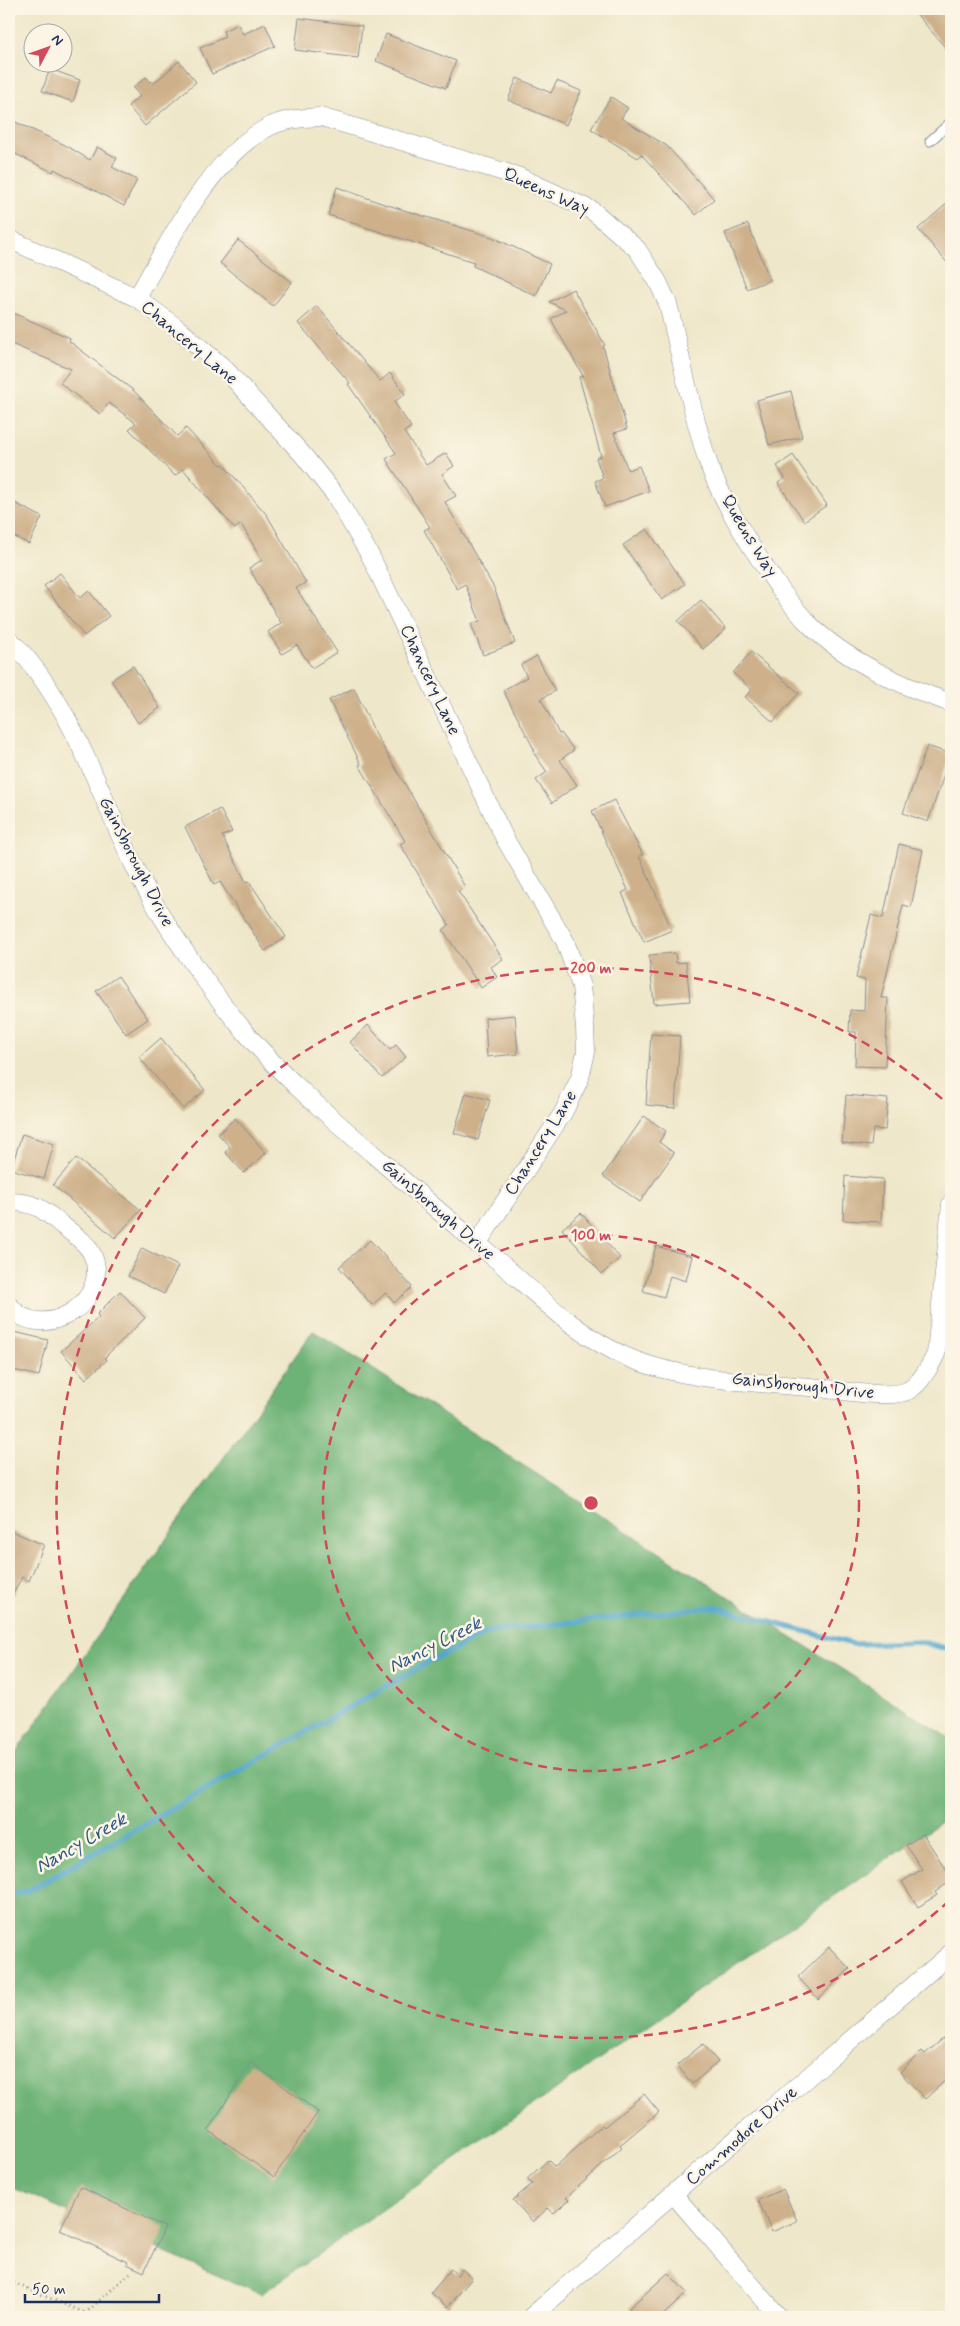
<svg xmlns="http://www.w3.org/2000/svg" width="960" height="2326" font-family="Mynerve,sans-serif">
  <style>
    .forest { fill: #6db276; stroke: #44706a }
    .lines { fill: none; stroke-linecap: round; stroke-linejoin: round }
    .stream { stroke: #50a5cc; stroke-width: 5.5 }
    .building { fill: #ceb18b }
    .service-casing { stroke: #848b94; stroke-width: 11 }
    .minor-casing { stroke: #848b94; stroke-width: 19 }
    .path { stroke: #848b94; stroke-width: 3; stroke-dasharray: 1 4; stroke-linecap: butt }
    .service { stroke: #fff; stroke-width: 9 }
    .minor { stroke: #fff; stroke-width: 18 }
    .ring { fill: none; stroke: #d1495b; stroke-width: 2.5; stroke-dasharray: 9 6 }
    .labels { text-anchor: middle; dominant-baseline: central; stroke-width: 5; stroke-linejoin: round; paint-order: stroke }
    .street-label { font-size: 18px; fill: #1b2f5e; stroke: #fcf5e5 }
    .water-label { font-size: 19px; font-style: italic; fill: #2e5884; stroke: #fcf5e5 }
    .centre { fill: #d1495b; stroke: #fcf5e5; stroke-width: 2.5 }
    .ring-label { font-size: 15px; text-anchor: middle; font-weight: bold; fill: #d1495b; stroke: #fcf5e5; stroke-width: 5; stroke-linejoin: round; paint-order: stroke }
  </style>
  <rect width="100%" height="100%" fill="#fcf5e5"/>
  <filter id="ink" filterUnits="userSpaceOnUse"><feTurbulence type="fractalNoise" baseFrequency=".02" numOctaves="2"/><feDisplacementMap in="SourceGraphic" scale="10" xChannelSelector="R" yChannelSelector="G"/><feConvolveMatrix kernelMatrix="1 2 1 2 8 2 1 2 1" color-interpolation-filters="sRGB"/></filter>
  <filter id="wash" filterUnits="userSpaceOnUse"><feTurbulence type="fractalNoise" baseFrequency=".0096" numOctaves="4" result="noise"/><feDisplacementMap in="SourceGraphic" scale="20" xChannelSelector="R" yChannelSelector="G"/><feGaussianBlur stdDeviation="1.12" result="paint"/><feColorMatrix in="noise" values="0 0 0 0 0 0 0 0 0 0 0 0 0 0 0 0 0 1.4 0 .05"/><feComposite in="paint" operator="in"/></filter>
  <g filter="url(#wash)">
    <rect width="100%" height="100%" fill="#eee7c9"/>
    <path class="forest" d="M313 1331 951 1739V1815L261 2294 9 2186V1762Z"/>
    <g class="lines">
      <path class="stream" d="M9 1894 28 1891 430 1661 491 1631 714 1607 853 1644 922 1642 951 1650"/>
    </g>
    <g id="blocks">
      <path class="building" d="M912 9H951V54Z
        M299 18 362 26 358 58 295 50Z
        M238 24 243 34 265 24 275 46 212 74 200 48 225 37 223 31Z
        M386 34 456 61 446 88 376 61Z
        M179 61 196 82 145 126 128 106 140 96 133 88 146 77 153 84Z
        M50 69 80 80 73 102 42 91Z
        M517 78 551 93 557 81 581 91 566 125 508 100Z
        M611 97 628 108 621 118 667 146 714 199 696 215 641 154 638 158 591 129Z
        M9 119 65 145 90 160 97 147 117 158 112 167 137 180 124 206 54 169 53 172 9 151Z
        M337 187 381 203 492 237 550 264 536 296 473 266 474 262 328 215Z
        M951 200V267L918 229Z
        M748 224 770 280 747 289 725 233Z
        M238 240 292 282 273 306 220 263Z
        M573 289 605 345 603 346 627 429 614 433 628 470 639 466 649 491 605 507 595 481 603 478 596 458 601 456 579 377 583 376 551 319 566 310 549 302Z
        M317 306 380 381 390 373 405 394 394 402 411 427 404 432 426 465 446 453 454 466 442 474 456 496 445 502 494 588 515 643 483 655 471 624 480 621 465 584 457 589 424 530 430 527 386 459 396 453 348 384 350 383 298 323Z
        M13 313 70 338 69 341 134 391 177 436 186 428 221 465 223 464 267 515 306 583 296 588 337 652 312 668 297 645 282 654 268 632 281 623 249 568 262 560 241 524 235 529 183 469 175 476 129 429 136 423 109 403 100 414 60 383 71 369 9 343V323Z
        M791 391 802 437 769 445 757 400Z
        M793 455 827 505 804 521 778 483 785 478 777 466Z
        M9 500 42 517 29 544 9 534Z
        M647 529 685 584 662 600 623 545Z
        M60 573 80 598 89 591 109 616 84 636 44 586Z
        M701 600 726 629 703 649 678 621Z
        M751 652 799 693 773 722 745 697 752 690 733 673Z
        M537 656 555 691 541 699 559 734 561 733 574 750 560 760 577 785 552 803 536 780 547 772 533 752 535 751 503 690 527 677 521 665Z
        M133 666 160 708 138 723 111 680Z
        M354 688 375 733 465 887 458 891 503 959 491 967 497 977 481 988 443 930 449 925 400 844 405 841 359 765 361 764 329 700Z
        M927 746 951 754 928 822 903 813Z
        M614 800 643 855 639 856 672 930 644 942 622 893 628 890 592 811Z
        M220 809 232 832 222 836 246 882 249 881 286 937 265 951 220 882 214 885 185 827Z
        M899 844 923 850 911 907 903 905 881 998H888L885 1067 855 1066 856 1032H849L850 1010 864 1011 865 980 856 978 871 915 883 918Z
        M675 953 676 963 686 962 690 1001 654 1004 649 955Z
        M118 976 148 1019 126 1034 96 991Z
        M515 1015 518 1054 487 1057 485 1018Z
        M368 1025 390 1050 396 1045 406 1057 382 1078 350 1042Z
        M651 1034 680 1036 675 1108 646 1105Z
        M161 1038 205 1090 183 1109 139 1057Z
        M466 1093 490 1100 478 1140 454 1133Z
        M846 1095 888 1099 885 1130 873 1129 871 1146 842 1143Z
        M644 1116 666 1131 659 1142 674 1153 640 1202 603 1176Z
        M235 1118 266 1153 244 1173 225 1152 230 1147 218 1134Z
        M22 1134 54 1144 44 1179 11 1169Z
        M76 1158 141 1210 115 1238 53 1185Z
        M845 1176 883 1179 881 1222 843 1220Z
        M581 1213 620 1258 602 1274 562 1229Z
        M370 1240 412 1287 394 1303 386 1293 372 1305 339 1267Z
        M656 1246 692 1256 686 1281 670 1276 664 1297 643 1291Z
        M142 1248 178 1266 164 1294 128 1276Z
        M120 1291 145 1318 105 1357 107 1360 86 1379 61 1351 99 1317 97 1314Z
        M14 1332 48 1340 39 1376 9 1369V1355Z
        M9 1530 44 1545 29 1581 22 1577 9 1602Z
        M923 1834 951 1877V1881L935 1892 937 1895 918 1907 902 1882 922 1869 906 1845Z
        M829 1947 850 1969 818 1999 798 1977Z
        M951 2032V2075L925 2099 900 2072 922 2051 925 2054Z
        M703 2044 718 2062 692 2084 677 2065Z
        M251 2062 318 2112 274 2177 208 2130Z
        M644 2094 659 2112 620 2145 622 2147 566 2198 569 2200 554 2213 548 2208 533 2222 513 2200 532 2184 527 2179 548 2160 555 2167 602 2125 604 2127Z
        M80 2187 165 2227 144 2272 127 2264 128 2262 60 2230Z
        M783 2189 797 2221 772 2232 758 2200Z
        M451 2269 457 2275 462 2269 472 2278 448 2307 431 2293Z
        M668 2273 687 2293 661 2317H637L629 2308Z"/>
    </g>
  </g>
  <g filter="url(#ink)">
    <use href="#blocks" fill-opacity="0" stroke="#848b94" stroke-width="1"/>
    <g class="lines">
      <defs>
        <path id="service" d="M930 141 951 122"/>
        <path id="minor" d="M9 239 137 298 176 327 224 368 303 455 335 495 371 557 505 839 565 941 581 986 585 1028 586 1052 580 1078 563 1113 477 1244
          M137 298C167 245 210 159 265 129 282 119 302 118 321 117L517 176 593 211 637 249 658 282 668 304C681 356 691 411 708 462 718 491 735 520 751 546 769 573 787 602 810 625 845 660 904 687 951 703
          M9 639C71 700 97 789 134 865 151 901 172 934 195 966 211 989 228 1012 246 1033 284 1078 329 1116 373 1154 414 1190 455 1225 497 1260 537 1294 577 1336 627 1357 682 1381 758 1382 819 1388 838 1390 893 1400 909 1390 921 1383 930 1366 936 1354L951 1204
          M9 1202C36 1202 43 1209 63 1226 73 1234 85 1241 91 1252 116 1300 41 1347 9 1305
          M674 2195 779 2317
          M531 2317 951 1953"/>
      </defs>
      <use href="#service" class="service-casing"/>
      <use href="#minor" class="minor-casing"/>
      <path class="path" d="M9 2281 95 2317
        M81 2317 130 2273"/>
      <use href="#service" class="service"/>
      <use href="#minor" class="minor"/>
    </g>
  </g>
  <g class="ring">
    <circle cx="591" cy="1503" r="268"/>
    <path d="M949 1901A535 535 0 1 1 949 1105"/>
  </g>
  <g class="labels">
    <g class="street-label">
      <text transform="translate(546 192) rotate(24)">Queens Way</text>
      <text transform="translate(189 343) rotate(40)">Chancery Lane</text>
      <text transform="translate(749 536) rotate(59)">Queens Way</text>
      <text transform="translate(430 680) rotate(65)">Chancery Lane</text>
      <text transform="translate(136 862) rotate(63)">Gainsborough Drive</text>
      <text transform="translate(541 1143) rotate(-58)">Chancery Lane</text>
      <text transform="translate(438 1210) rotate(41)">Gainsborough Drive</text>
      <text transform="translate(803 1386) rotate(6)">Gainsborough Drive</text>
      <text transform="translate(742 2136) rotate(-41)">Commodore Drive</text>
    </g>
    <g class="water-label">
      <text transform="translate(435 1645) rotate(-27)">Nancy Creek</text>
      <text transform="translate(81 1843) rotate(-30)">Nancy Creek</text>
    </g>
  </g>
  <circle cx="591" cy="1503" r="8" class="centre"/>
  <g class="ring-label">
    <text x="591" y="973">200 m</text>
    <text x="591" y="1240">100 m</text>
  </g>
  <rect width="960" height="2326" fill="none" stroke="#fcf5e5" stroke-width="30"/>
  <g transform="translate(48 48) rotate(49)"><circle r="24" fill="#fcf5e5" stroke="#a2a6af"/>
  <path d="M0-4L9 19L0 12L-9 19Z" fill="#d1495b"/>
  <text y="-8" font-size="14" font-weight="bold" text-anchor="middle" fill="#1b2f5e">N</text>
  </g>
  <path d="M25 2294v8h134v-8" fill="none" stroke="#1b2f5e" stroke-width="2.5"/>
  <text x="32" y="2294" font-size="15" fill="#1b2f5e" stroke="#fcf5e5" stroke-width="4" paint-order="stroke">50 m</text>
</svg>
